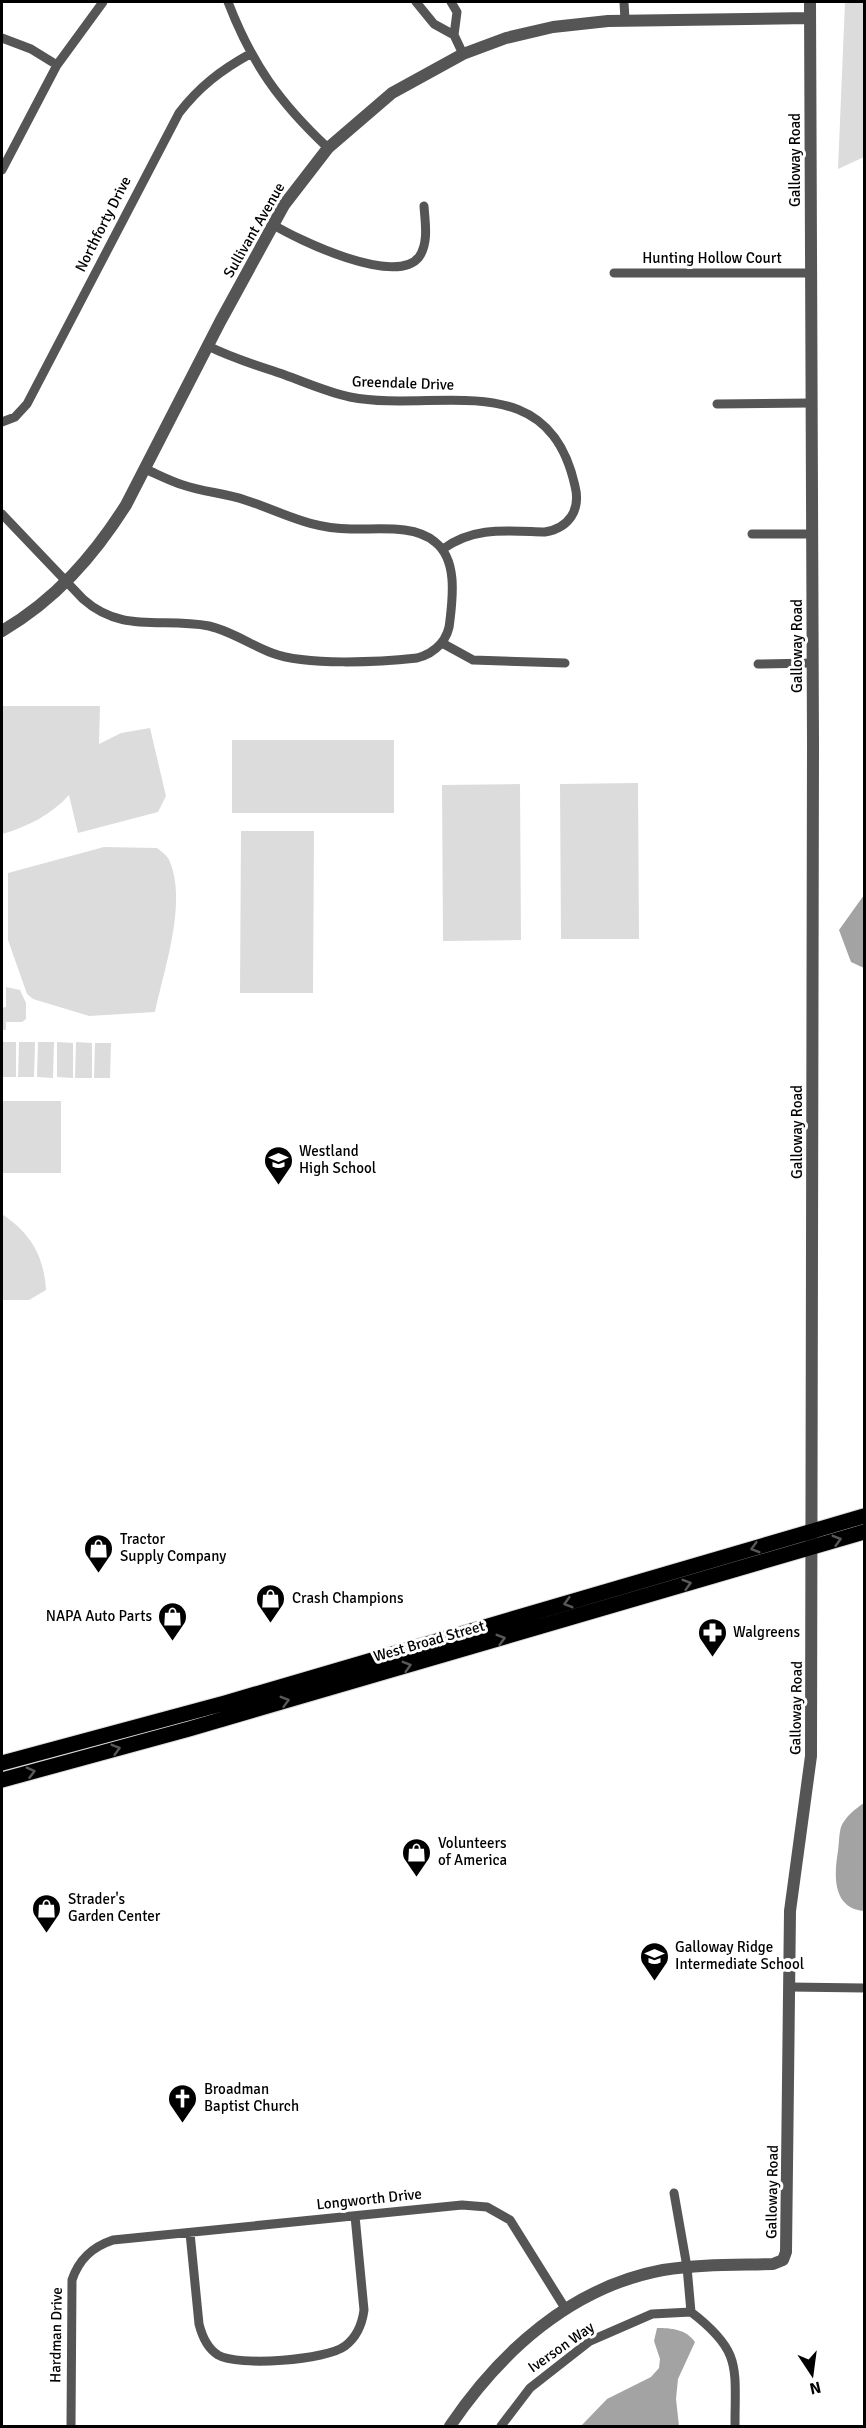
<svg xmlns="http://www.w3.org/2000/svg" width="866" height="2428" font-family="Signika,sans-serif">
  <style>
    .green { fill: #dcdcdc }
    .water { fill: #a3a3a3 }
    .lines { fill: none; stroke-linecap: round; stroke-linejoin: round }
    .primary-casing { stroke: #dbdbdb; stroke-width: 17 }
    .minor { stroke: #555; stroke-width: 9 }
    .tertiary { stroke: #555; stroke-width: 12 }
    .primary { stroke: #000; stroke-width: 15 }
    .oneway { stroke: #595959 }
    .labels { text-anchor: middle; dominant-baseline: central; stroke-width: 6; stroke-linejoin: round; paint-order: stroke }
    .street-label { font-size: 15px; fill: #000; stroke: #fff }
    .poi-label { font-size: 15px; fill: #000; stroke: #fff; text-anchor: start }
  </style>
  <rect width="100%" height="100%" fill="#fff"/>
  <path class="green" d="M845 2H864V157L838 169Z
    M2 706H100L99 744 121 733 150 728 166 796 158 812 78 833 69 795C51 815 27 827 2 834Z
    M232 740H394V813H232Z
    M638 783 639 939H561L560 784Z
    M520 784 521 940 443 941 442 785Z
    M241 831H314L313 993H240Z
    M104 847 157 848C162 852 168 856 170 862 187 904 164 969 155 1012L89 1016 33 999 27 994 8 940V873Z
    M6 987 20 990 26 1003V1019L22 1022H6V1030H2V1008L6 1007Z
    M2 1042H16V1077H2Z
    M19 1042H35L34 1077H18Z
    M38 1042H54L53 1078 37 1077Z
    M57 1042 73 1043V1078L57 1077Z
    M76 1042 92 1043V1078H75Z
    M95 1043H111L110 1078H94Z
    M2 1101H61V1173H2Z
    M2 1214C30 1233 44 1255 46 1290L29 1300H2Z"/>
  <path class="water" d="M864 895V968L851 962 839 930Z
    M864 1803V1911C832 1908 834 1875 838 1851 839 1844 839 1834 841 1827 845 1817 855 1809 864 1803Z
    M657 2328C671 2328 686 2329 695 2342L678 2379 676 2399 679 2426H581L607 2399 651 2377 659 2368 660 2359 654 2341Z"/>
  <g class="lines">
    <defs>
      <path id="primary" d="M2 1763 225 1703 864 1516
        M2 1780 189 1729 864 1532"/>
    </defs>
    <use href="#primary" class="primary-casing"/>
    <path class="minor" d="M228 2C252 64 279 102 328 148
      M416 2 434 24 454 35
      M451 2 457 12 454 35 463 54
      M624 2 625 20
      M2 38 31 49 57 65
      M2 170 57 65 103 2
      M272 224C298 240 396 287 419 257 429 243 425 222 424 206
      M614 273H811
      M208 346C234 359 259 366 285 375 307 383 327 392 350 397 437 414 548 363 575 486 581 510 569 528 545 532 508 531 474 526 443 549
      M717 404 811 403
      M2 422 15 417 27 404 179 113C199 87 221 70 250 54
      M2 514 83 599C122 634 162 617 209 626 231 631 251 645 272 653 306 666 380 662 417 658 436 653 449 639 450 620 453 595 457 559 435 542 414 524 376 530 351 529 307 528 285 513 245 500 225 493 203 492 183 485 170 481 157 474 145 469
      M752 534H811
      M442 643 473 660 565 663
      M758 664 812 663
      M789 1987 864 1988
      M674 2193 687 2267 691 2312C742 2351 735 2367 735 2426
      M190 2233 199 2324C202 2336 207 2348 218 2355 238 2367 327 2360 345 2346 357 2337 362 2325 364 2310L355 2216
      M71 2426 72 2280C79 2259 92 2247 113 2240L462 2205 487 2207 510 2220 565 2308
      M501 2426 530 2388 590 2341 652 2314 691 2312"/>
    <path class="tertiary" d="M2 631C55 600 93 557 126 505L220 322 284 205 328 148 392 93 463 54 506 38 553 27 608 21 810 18
      M450 2426C500 2352 571 2287 663 2270 699 2264 736 2265 773 2264L783 2260 786 2252 790 1911 811 1756 813 744 810 2"/>
    <use href="#primary" class="primary"/>
  </g>
  <defs><path id="oneway-chevron" d="M-2-3.5L2.5 0L-2 3.5" fill="none" stroke-width="1.6" stroke-linecap="round" stroke-linejoin="round" transform="scale(1.5)"/></defs>
  <g class="oneway">
    <use href="#oneway-chevron" transform="translate(837 1540) rotate(-16)"/>
    <use href="#oneway-chevron" transform="translate(755 1548) rotate(164)"/>
    <use href="#oneway-chevron" transform="translate(687 1584) rotate(-16)"/>
    <use href="#oneway-chevron" transform="translate(568 1603) rotate(164)"/>
    <use href="#oneway-chevron" transform="translate(501 1639) rotate(-16)"/>
    <use href="#oneway-chevron" transform="translate(407 1666) rotate(-16)"/>
    <use href="#oneway-chevron" transform="translate(285 1701) rotate(-16)"/>
    <use href="#oneway-chevron" transform="translate(116 1749) rotate(-16)"/>
    <use href="#oneway-chevron" transform="translate(31 1772) rotate(-15)"/>
  </g>
  <defs>
    <symbol id="school-pin" viewBox="-11 -11 22 30"><path d="M0 17L-7.5 6A9.5 9.5 0 1 1 7.5 6Z" fill="#000" stroke="#fff"/><path d="M0-5L7-2L0 1L-7-2ZM-4 1L0 2.5L4 1V4Q0 6-4 4Z" fill="#fff"/></symbol>
    <symbol id="shop-pin" viewBox="-11 -11 22 30"><path d="M0 17L-7.5 6A9.5 9.5 0 1 1 7.5 6Z" fill="#000" stroke="#fff"/><path d="M-5-2.5h2.3a2.7 3.5 0 0 1 5.4 0H5L5.5 6h-11ZM-1.5-2.5h3a1.5 2.3 0 0 0-3 0Z" fill="#fff"/></symbol>
    <symbol id="pharmacy-pin" viewBox="-11 -11 22 30"><path d="M0 17L-7.5 6A9.5 9.5 0 1 1 7.5 6Z" fill="#000" stroke="#fff"/><path d="M-2-6h4v4h4v4h-4v4h-4v-4h-4v-4h4Z" fill="#fff"/></symbol>
    <symbol id="church-pin" viewBox="-11 -11 22 30"><path d="M0 17L-7.5 6A9.5 9.5 0 1 1 7.5 6Z" fill="#000" stroke="#fff"/><path d="M-1.2-6h2.4v3.5h3.3v2.4h-3.3V6h-2.4V-.1h-3.3v-2.4h3.3Z" fill="#fff"/></symbol>
  </defs>
  <g fill-rule="evenodd">
    <use href="#school-pin" x="262" y="1144" width="33" height="45"/>
    <use href="#shop-pin" x="82" y="1532" width="33" height="45"/>
    <use href="#shop-pin" x="254" y="1582" width="33" height="45"/>
    <use href="#shop-pin" x="156" y="1600" width="33" height="45"/>
    <use href="#pharmacy-pin" x="696" y="1616" width="33" height="45"/>
    <use href="#shop-pin" x="400" y="1836" width="33" height="45"/>
    <use href="#shop-pin" x="30" y="1892" width="33" height="45"/>
    <use href="#school-pin" x="638" y="1940" width="33" height="45"/>
    <use href="#church-pin" x="166" y="2082" width="33" height="45"/>
  </g>
  <g class="labels">
    <g class="street-label">
      <text transform="translate(795 160) rotate(-90)">Galloway Road</text>
      <text transform="translate(103 224) rotate(-63)">Northforty Drive</text>
      <text transform="translate(254 230) rotate(-60)">Sullivant Avenue</text>
      <text x="712" y="258">Hunting Hollow Court</text>
      <text transform="translate(403 383) rotate(2)">Greendale Drive</text>
      <text transform="translate(797 646) rotate(-90)">Galloway Road</text>
      <text transform="translate(797 1132) rotate(-90)">Galloway Road</text>
      <text transform="translate(429 1641) rotate(-16)">West Broad Street</text>
      <text transform="translate(796 1708) rotate(-89)">Galloway Road</text>
      <text transform="translate(772 2192) rotate(-89)">Galloway Road</text>
      <text transform="translate(369 2199) rotate(-6)">Longworth Drive</text>
      <text transform="translate(56 2335) rotate(-89)">Hardman Drive</text>
      <text transform="translate(561 2347) rotate(-35)">Iverson Way</text>
    </g>
    <g class="poi-label">
      <text x="299" y="1151">Westland<tspan x="299" dy="17">High School</tspan></text>
      <text x="120" y="1539">Tractor<tspan x="120" dy="17">Supply Company</tspan></text>
      <text x="292" y="1598">Crash Champions</text>
      <text x="152" y="1616" text-anchor="end">NAPA Auto Parts</text>
      <text x="733" y="1632">Walgreens</text>
      <text x="438" y="1843">Volunteers<tspan x="438" dy="17">of America</tspan></text>
      <text x="68" y="1899">Strader's<tspan x="68" dy="17">Garden Center</tspan></text>
      <text x="675" y="1947">Galloway Ridge<tspan x="675" dy="17">Intermediate School</tspan></text>
      <text x="204" y="2089">Broadman<tspan x="204" dy="17">Baptist Church</tspan></text>
    </g>
  </g>
  <rect width="866" height="2428" fill="none" stroke="#000000" stroke-width="6"/>
  <g transform="translate(812 2374) rotate(167)" stroke="#ffffff" stroke-width="4.5" paint-order="stroke">
  <path d="M0-4.5L10 22L0 15L-10 22Z" fill="#000000"/>
  <text y="-9" font-size="16" font-weight="bold" text-anchor="middle" fill="#000000">N</text>
  </g>
</svg>
